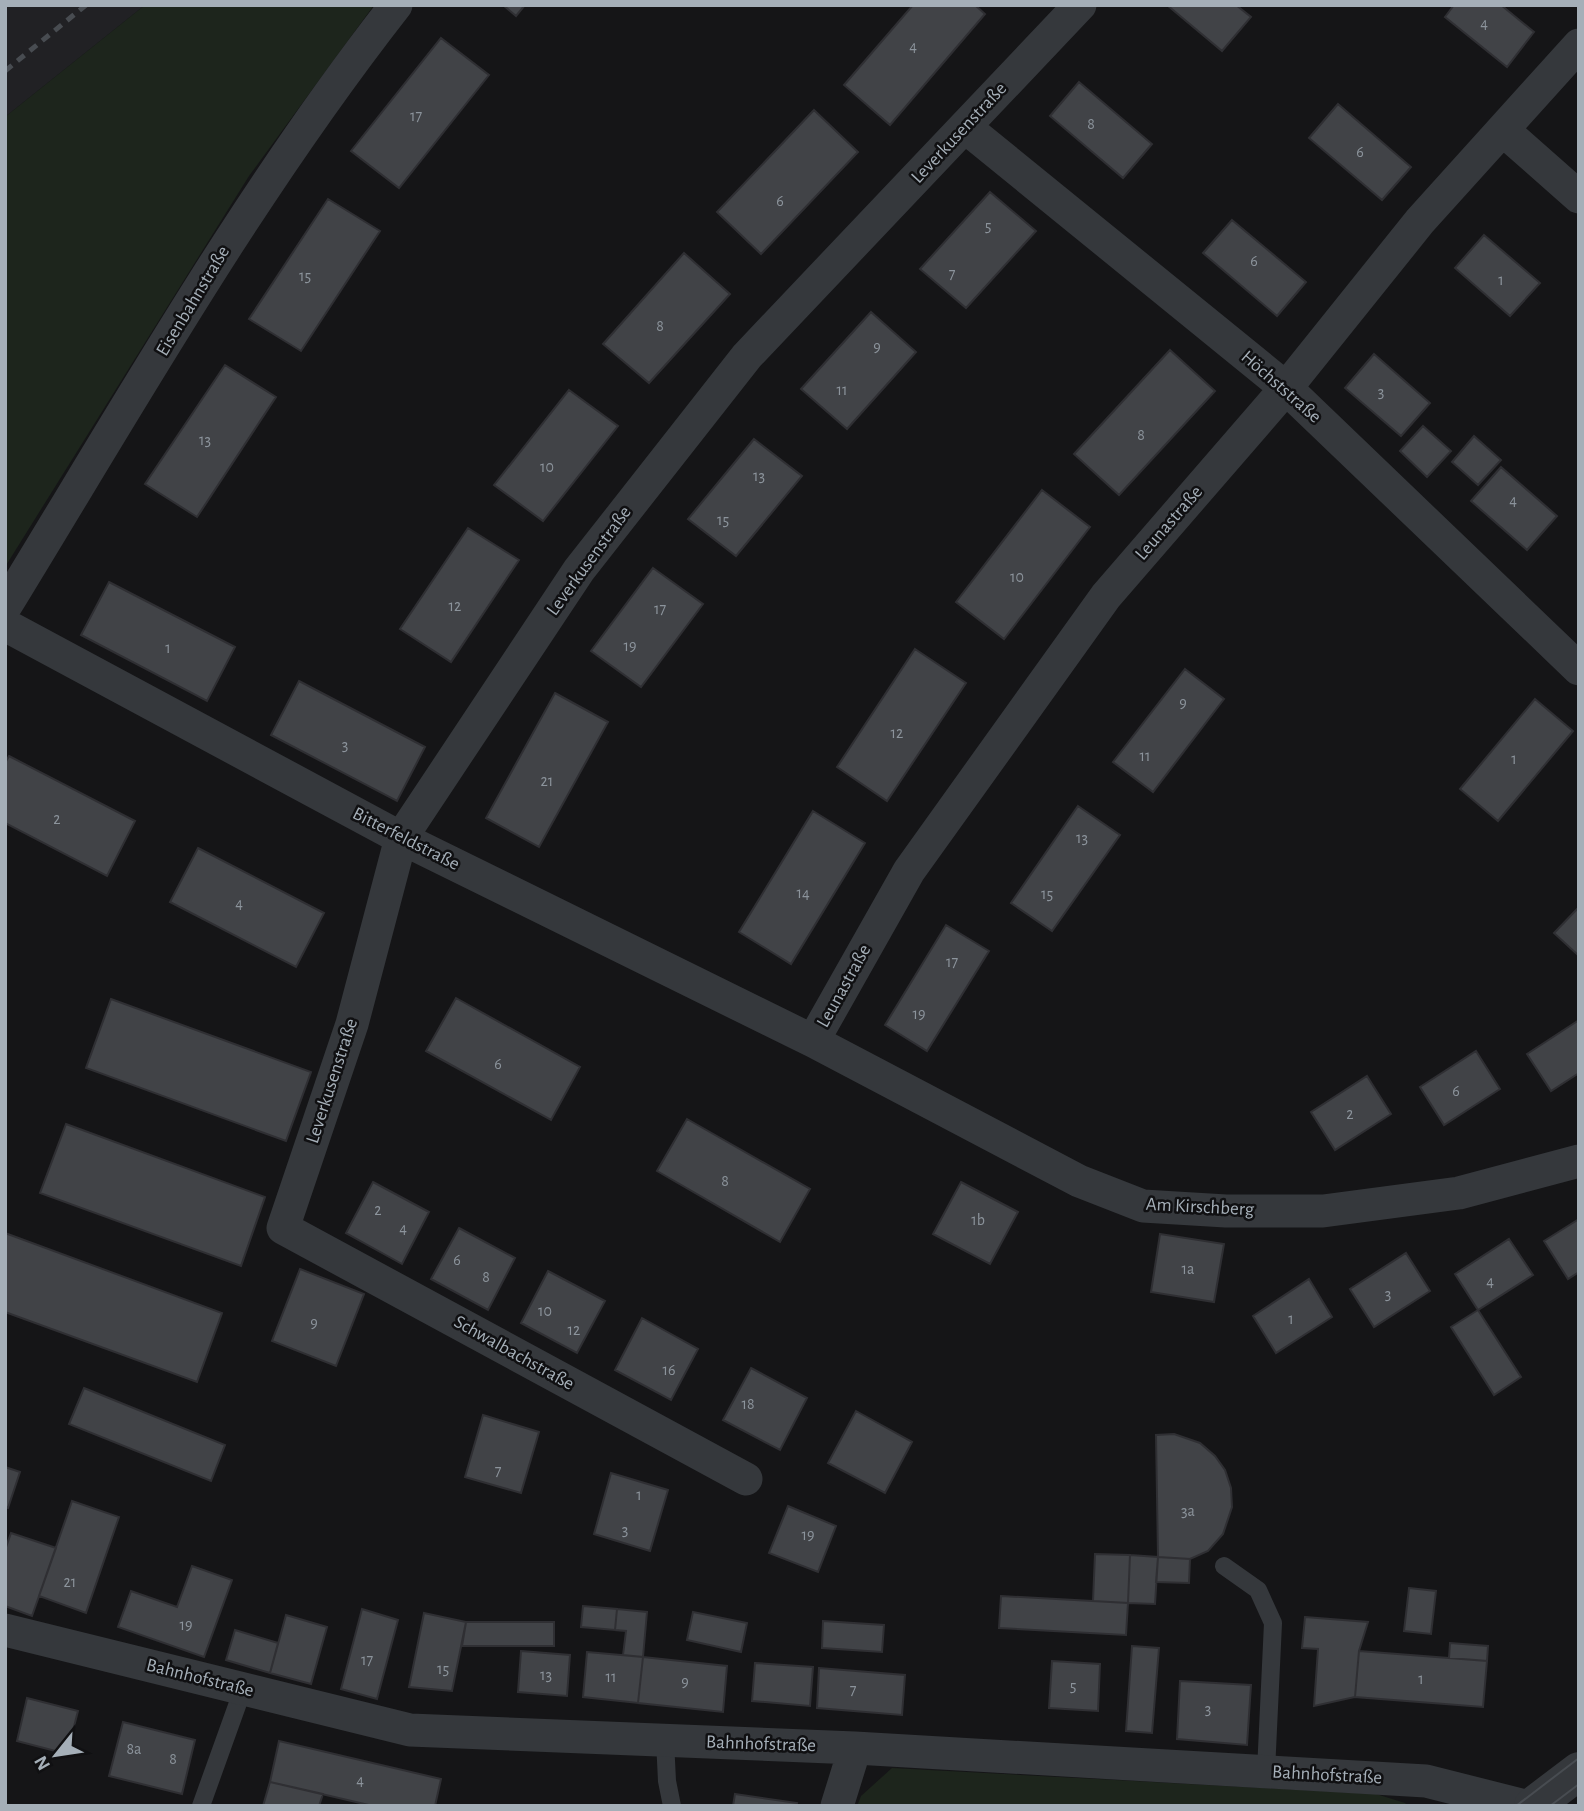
<svg xmlns="http://www.w3.org/2000/svg" width="1584" height="1811" font-family="'Alegreya Sans',sans-serif">
  <style>
    .built { fill: #212124 }
    .green { fill: #1d251c }
    .building { fill: #414347; stroke: #2f2f33; stroke-width: 2 }
    .lines { fill: none; stroke-linecap: round; stroke-linejoin: round }
    .service { stroke: #35383c; stroke-width: 18 }
    .minor { stroke: #35383c; stroke-width: 33 }
    .tertiary { stroke: #35383c; stroke-width: 38 }
    .tram { stroke: #484c51; stroke-width: 2 }
    .rail { stroke: #484c51; stroke-width: 5; stroke-dasharray: 9 7; stroke-linecap: butt }
    .labels { text-anchor: middle; dominant-baseline: central; stroke-width: 5; stroke-linejoin: round; paint-order: stroke }
    .number-label { font-size: 16px; fill: #8c949c }
    .street-label { font-size: 19px; fill: #a5afb8; stroke: #101012 }
  </style>
  <rect width="100%" height="100%" fill="#151517"/>
  <path class="built" d="M5 5H145L5 117Z"/>
  <path class="green" d="M145 5H374L249 176 5 567V117Z
    M892 1768 1376 1794 1405 1803 1408 1806H857L861 1796Z"/>
  <path class="building" d="M503 5H525L516 16Z
    M913 5H975L985 14 890 125 844 85Z
    M1167 5H1236L1251 17 1222 51Z
    M1454 5H1501L1534 32 1507 67 1445 17Z
    M441 38 489 75 399 188 351 151Z
    M1079 82 1152 144 1123 178 1050 116Z
    M1338 104 1411 167 1382 200 1309 138Z
    M814 110 858 152 761 254 717 212Z
    M990 192 1036 231 966 308 920 269Z
    M328 199 380 231 301 351 249 319Z
    M1232 220 1306 282 1277 316 1203 253Z
    M1484 235 1540 283 1510 316 1455 268Z
    M684 253 730 294 649 383 603 344Z
    M871 312 916 352 847 429 801 389Z
    M1170 350 1215 391 1119 495 1074 454Z
    M1374 354 1430 403 1401 436 1345 388Z
    M225 365 276 397 197 517 145 484Z
    M569 390 618 426 543 521 494 485Z
    M1423 426 1451 451 1427 477 1400 451Z
    M1474 436 1501 460 1478 485 1452 462Z
    M754 439 802 476 736 556 688 519Z
    M1501 467 1557 516 1527 550 1471 501Z
    M1042 490 1090 527 1004 639 956 602Z
    M468 528 519 560 451 662 400 629Z
    M653 568 703 604 641 687 591 651Z
    M109 582 235 647 207 701 81 635Z
    M915 649 966 683 887 801 837 767Z
    M1185 669 1224 699 1153 792 1113 762Z
    M299 681 425 747 397 801 271 735Z
    M555 693 608 722 539 847 486 818Z
    M1535 699 1573 731 1498 821 1460 789Z
    M9 756 135 821 107 876 5 823V763Z
    M1078 806 1120 835 1052 931 1011 903Z
    M813 811 865 843 791 964 739 932Z
    M198 848 324 913 296 967 170 902Z
    M1579 907V956L1554 933Z
    M946 925 989 951 927 1051 885 1025Z
    M456 998 580 1067 551 1120 426 1051Z
    M111 999 311 1072 286 1141 86 1068Z
    M1579 1020V1073L1551 1091 1527 1054Z
    M1476 1051 1500 1089 1444 1125 1420 1087Z
    M1367 1076 1391 1114 1335 1150 1311 1112Z
    M687 1119 810 1189 780 1242 657 1171Z
    M66 1124 265 1197 241 1266 40 1193Z
    M373 1182 429 1212 402 1264 346 1233Z
    M961 1182 1018 1212 990 1264 933 1234Z
    M1579 1219V1272L1568 1279 1544 1241Z
    M459 1228 515 1258 488 1310 431 1279Z
    M5 1233 222 1313 197 1382 5 1312Z
    M1160 1234 1224 1244 1214 1302 1151 1292Z
    M1509 1239 1533 1275 1478 1310 1455 1274Z
    M1406 1253 1430 1291 1374 1327 1350 1289Z
    M300 1269 364 1294 336 1366 272 1341Z
    M548 1271 605 1301 577 1353 521 1323Z
    M1309 1279 1332 1317 1276 1353 1253 1316Z
    M1478 1310 1521 1377 1494 1395 1451 1327Z
    M642 1318 698 1349 671 1400 615 1370Z
    M751 1368 807 1398 780 1450 723 1420Z
    M84 1388 225 1445 211 1481 69 1424Z
    M856 1411 912 1442 885 1493 828 1463Z
    M483 1415 539 1432 521 1493 465 1477Z
    M1174 1434 1200 1443 1215 1456 1225 1470 1231 1488 1232 1507 1223 1534 1208 1551 1190 1559 1158 1557 1156 1435Z
    M5 1467 20 1472 8 1508 5 1507Z
    M611 1473 668 1490 650 1551 594 1534Z
    M72 1501 119 1517 86 1613 39 1596Z
    M788 1506 836 1526 818 1572 769 1553Z
    M11 1533 56 1548 32 1616 5 1606V1550Z
    M1095 1554 1130 1555 1128 1603 1093 1601Z
    M1130 1555 1158 1557 1155 1604 1128 1603Z
    M1158 1557 1190 1559 1189 1583 1156 1582Z
    M192 1566 232 1580 204 1657 118 1627 131 1591 177 1607Z
    M1409 1588 1436 1591 1431 1634 1404 1631Z
    M1001 1596 1128 1603 1126 1635 999 1628Z
    M583 1606 617 1609 615 1630 581 1627Z
    M362 1609 398 1620 377 1699 341 1689Z
    M617 1609 647 1612 643 1657 623 1655 626 1631 615 1630Z
    M693 1612 747 1623 741 1652 687 1640Z
    M424 1613 466 1622 452 1691 409 1687Z
    M286 1615 327 1627 311 1684 270 1673Z
    M1305 1617 1368 1622 1359 1651 1355 1697 1314 1706 1318 1649 1302 1648Z
    M823 1621 884 1625 882 1652 822 1648Z
    M466 1622H554V1646H462Z
    M235 1630 278 1643 270 1673 226 1660Z
    M1450 1643 1488 1646 1487 1661 1449 1658Z
    M1132 1646 1159 1648 1152 1733 1126 1731Z
    M521 1651 570 1655 567 1696 518 1692Z
    M1359 1651 1487 1661 1483 1707 1355 1697Z
    M587 1652 643 1657 638 1703 583 1697Z
    M643 1657 727 1666 723 1712 638 1703Z
    M1052 1661 1100 1664 1098 1711 1049 1708Z
    M755 1663 813 1667 810 1706 752 1701Z
    M819 1668 905 1675 902 1715 817 1708Z
    M1180 1681 1251 1685 1247 1745 1177 1739Z
    M27 1698 78 1711 67 1754 17 1741Z
    M123 1722 195 1740 182 1794 109 1776Z
    M279 1741 441 1779 435 1806H373L270 1782Z
    M270 1782 323 1794 319 1806H263Z
    M735 1794 797 1803 796 1806H733Z"/>
  <g class="lines">
    <path class="service" d="M1224 1566 1258 1590 1273 1623 1266 1771
      M665 1740 667 1781 672 1806
      M201 1806 243 1689"/>
    <path class="minor" d="M965 127 1286 388 1579 669
      M1503 130 1579 197
      M5 607C130 403 248 194 396 5
      M5 625 401 838 813 1041 1079 1181 1143 1206 1226 1211H1323L1459 1193 1579 1161
      M813 1041 909 871 1106 596 1286 388 1420 221 1579 45
      M746 1479 283 1228 352 1024 401 838 579 570 747 356 1080 5
      M5 1630 410 1730 855 1748 1426 1781 1525 1806
      M837 1806 855 1748"/>
    <path class="tertiary" d="M1533 1806 1579 1771"/>
    <path class="tram" d="M1516 1806 1579 1758
      M1550 1806 1579 1784"/>
    <path class="rail" d="M5 71 86 5"/>
  </g>
  <g class="labels">
    <g class="number-label">
      <text x="1484" y="23">4</text>
      <text x="913" y="46">4</text>
      <text x="416" y="116">17</text>
      <text x="1091" y="124">8</text>
      <text x="1360" y="152">6</text>
      <text x="780" y="201">6</text>
      <text x="988" y="226">5</text>
      <text x="1254" y="261">6</text>
      <text x="952" y="274">7</text>
      <text x="305" y="276">15</text>
      <text x="1501" y="280">1</text>
      <text x="660" y="326">8</text>
      <text x="877" y="347">9</text>
      <text x="842" y="390">11</text>
      <text x="1381" y="392">3</text>
      <text x="1141" y="435">8</text>
      <text x="205" y="440">13</text>
      <text x="547" y="467">10</text>
      <text x="759" y="476">13</text>
      <text x="1513" y="500">4</text>
      <text x="723" y="520">15</text>
      <text x="1017" y="577">10</text>
      <text x="455" y="606">12</text>
      <text x="660" y="609">17</text>
      <text x="630" y="646">19</text>
      <text x="168" y="648">1</text>
      <text x="1183" y="703">9</text>
      <text x="897" y="733">12</text>
      <text x="345" y="745">3</text>
      <text x="1145" y="756">11</text>
      <text x="1514" y="759">1</text>
      <text x="547" y="781">21</text>
      <text x="57" y="819">2</text>
      <text x="1082" y="838">13</text>
      <text x="803" y="893">14</text>
      <text x="1047" y="894">15</text>
      <text x="239" y="903">4</text>
      <text x="952" y="962">17</text>
      <text x="919" y="1014">19</text>
      <text x="498" y="1064">6</text>
      <text x="1456" y="1091">6</text>
      <text x="1350" y="1114">2</text>
      <text x="725" y="1181">8</text>
      <text x="378" y="1210">2</text>
      <text x="978" y="1220">1b</text>
      <text x="403" y="1228">4</text>
      <text x="457" y="1260">6</text>
      <text x="1188" y="1269">1a</text>
      <text x="486" y="1277">8</text>
      <text x="1490" y="1281">4</text>
      <text x="1388" y="1294">3</text>
      <text x="545" y="1311">10</text>
      <text x="1291" y="1319">1</text>
      <text x="314" y="1323">9</text>
      <text x="574" y="1330">12</text>
      <text x="669" y="1370">16</text>
      <text x="748" y="1404">18</text>
      <text x="498" y="1471">7</text>
      <text x="639" y="1495">1</text>
      <text x="1188" y="1511">3a</text>
      <text x="625" y="1530">3</text>
      <text x="808" y="1535">19</text>
      <text x="70" y="1582">21</text>
      <text x="186" y="1625">19</text>
      <text x="367" y="1660">17</text>
      <text x="443" y="1669">15</text>
      <text x="546" y="1675">13</text>
      <text x="611" y="1677">11</text>
      <text x="1421" y="1679">1</text>
      <text x="685" y="1682">9</text>
      <text x="1073" y="1686">5</text>
      <text x="853" y="1690">7</text>
      <text x="1208" y="1709">3</text>
      <text x="134" y="1749">8a</text>
      <text x="173" y="1759">8</text>
      <text x="360" y="1780">4</text>
    </g>
    <g class="street-label">
      <text transform="translate(959 133) rotate(-47)">Leverkusenstraße</text>
      <text transform="translate(193 301) rotate(-59)">Eisenbahnstraße</text>
      <text transform="translate(1281 387) rotate(41)">Höchststraße</text>
      <text transform="translate(1169 523) rotate(-49)">Leunastraße</text>
      <text transform="translate(589 561) rotate(-54)">Leverkusenstraße</text>
      <text transform="translate(406 839) rotate(27)">Bitterfeldstraße</text>
      <text transform="translate(844 986) rotate(-61)">Leunastraße</text>
      <text transform="translate(332 1081) rotate(-72)">Leverkusenstraße</text>
      <text transform="translate(1200 1207) rotate(3)">Am Kirschberg</text>
      <text transform="translate(514 1353) rotate(29)">Schwalbachstraße</text>
      <text transform="translate(200 1678) rotate(14)">Bahnhofstraße</text>
      <text transform="translate(761 1744) rotate(2)">Bahnhofstraße</text>
      <text transform="translate(1327 1775) rotate(3)">Bahnhofstraße</text>
    </g>
  </g>
  <rect width="1584" height="1811" fill="none" stroke="#a5afb8" stroke-width="14"/>
  <g transform="translate(56 1755) rotate(240)" stroke="#101012" stroke-width="5" paint-order="stroke">
  <path d="M0-5L12 26L0 18L-12 26Z" fill="#a5afb8"/>
  <text y="-10" font-size="19" font-weight="bold" text-anchor="middle" fill="#a5afb8">N</text>
  </g>
</svg>
